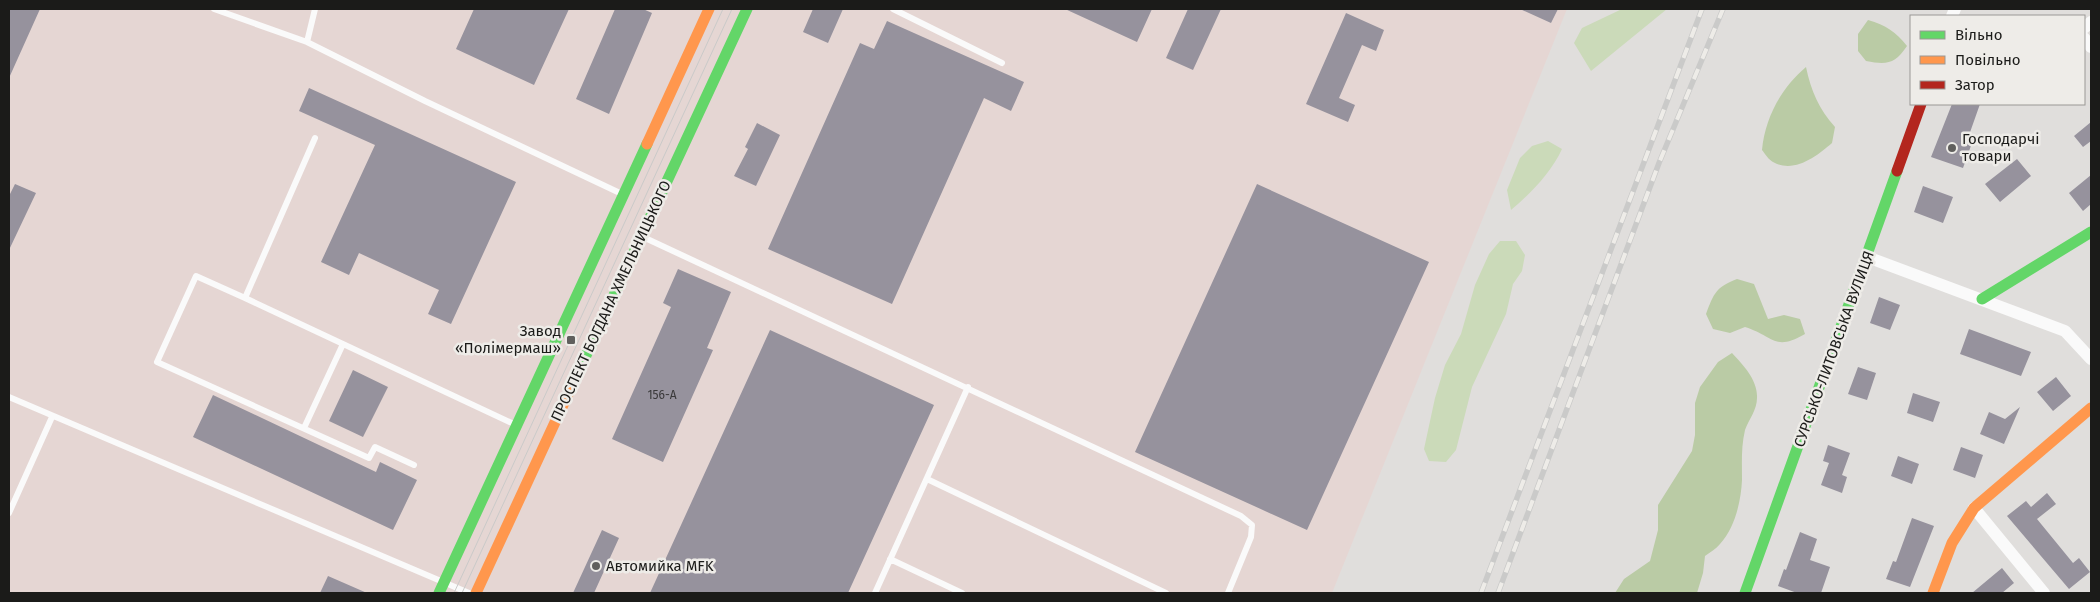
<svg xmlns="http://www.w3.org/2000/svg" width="2100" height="602" font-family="'Fira Sans',sans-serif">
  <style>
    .industrial { fill: #e5d6d3 }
    .green { fill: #cbdab9 }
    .forest { fill: #bacba5 }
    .building { fill: #96929d }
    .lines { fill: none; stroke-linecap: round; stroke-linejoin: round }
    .lane { stroke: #fafafa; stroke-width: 6 }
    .street { stroke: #fafafa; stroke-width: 12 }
    .fast { stroke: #63d668; stroke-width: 11 }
    .slow { stroke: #ff974d; stroke-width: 11 }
    .jam { stroke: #b3261e; stroke-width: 11 }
    .tram { stroke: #cacac9; stroke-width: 1 }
    .rail-casing { stroke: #cacac9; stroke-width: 5.5 }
    .rail { stroke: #eeece8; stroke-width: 4; stroke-dasharray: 11; stroke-linecap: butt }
    .poi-dot { fill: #605f5d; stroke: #eeece8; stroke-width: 2 }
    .labels { text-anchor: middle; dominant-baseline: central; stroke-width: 5; stroke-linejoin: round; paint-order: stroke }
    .number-label { font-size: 12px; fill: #3a393a }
    .poi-label { font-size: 15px; fill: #1b1b19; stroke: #eeece8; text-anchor: start }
    .street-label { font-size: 15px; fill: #1b1b19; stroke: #eeece8 }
  </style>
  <rect width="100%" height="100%" fill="#e0dedc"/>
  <path class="industrial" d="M9 9H1567L1332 593H9Z"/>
  <path class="green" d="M1622 9H1667L1591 71 1574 43 1582 28Z
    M1548 141 1562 149C1551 173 1531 193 1511 210L1507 190 1520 158 1532 146Z
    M1500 241H1516L1525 255 1522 271 1513 284 1506 314 1472 387 1456 450 1446 462 1429 461 1424 449 1435 398 1445 365 1461 334 1475 285 1489 254Z"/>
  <path class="forest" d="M1868 20C1886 25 1896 32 1907 46 1895 64 1887 65 1866 61L1858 51V34Z
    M1806 67C1811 91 1819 109 1835 127L1832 143C1817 156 1794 174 1773 162 1769 160 1765 154 1762 150 1765 118 1781 88 1806 67Z
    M1737 279 1754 284 1768 319 1784 315 1800 319 1805 334C1774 352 1774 336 1745 327L1730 333 1713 329 1706 314C1714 293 1716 287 1737 279Z
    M1732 353C1743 365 1758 380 1757 398 1757 410 1749 419 1745 430 1741 447 1742 463 1742 480 1741 501 1735 528 1720 544 1716 549 1710 552 1705 556L1703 573 1697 593H1615L1624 579 1650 561 1658 530V505L1692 451 1695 435V403L1700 387 1718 362Z"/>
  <path class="building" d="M9 9H40L9 78Z
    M474 9H569L534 85 456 49Z
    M615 9H643L652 13 609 114 576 99Z
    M813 9H843L828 43 803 32Z
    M1065 9H1152L1137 42Z
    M1188 9H1221L1193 70 1166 58Z
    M1520 9H1558L1551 23Z
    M1346 13 1384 30 1376 51 1362 45 1339 98 1355 105 1348 122 1306 104Z
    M887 21 1024 82 1011 111 984 98 892 304 768 249 860 43 874 49Z
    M309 88 516 182 451 324 428 314 439 290 359 253 349 275 321 262 375 145 299 111Z
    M1952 104H1980L1968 138 1973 140 1963 168 1931 157Z
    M2091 122V141L2083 147 2074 136Z
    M757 123 780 135 756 186 734 176 748 149 745 147Z
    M2017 159 2031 176 2000 202 1985 184Z
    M2091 175V204L2083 211 2069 193Z
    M15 184 36 193 9 250V196Z
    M1257 184 1429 262 1307 530 1135 452Z
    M1923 186 1953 197 1943 223 1914 212Z
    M678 269 731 292 707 348 713 350 663 462 612 439 671 307 663 303Z
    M1879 297 1900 305 1890 330 1870 323Z
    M1969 329 2031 352 2021 376 1960 354Z
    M770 330 934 405 848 593H650Z
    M1858 367 1876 373 1867 400 1848 394Z
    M353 370 388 387 363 437 329 421Z
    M2056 377 2071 396 2053 411 2037 392Z
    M1913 393 1940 402 1933 422 1907 413Z
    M213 395 376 472 380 462 417 480 393 530 193 437Z
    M2020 407 2004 444 1980 434 1989 412 2005 419Z
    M1828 445 1850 453 1842 475 1847 477 1842 493 1821 485 1829 463 1823 461Z
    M1961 447 1983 455 1975 478 1953 470Z
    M1898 456 1919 464 1912 484 1891 476Z
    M2047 493 2056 504 2037 519 2073 563 2079 558 2090 572 2069 589 2007 516 2026 501 2031 507Z
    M1912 518 1934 526 1910 587 1886 579 1893 561 1896 562Z
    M602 530 619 538 594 593H573Z
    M1800 532 1817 539 1810 560 1830 567 1821 593H1797L1778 586 1784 569 1786 570Z
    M2002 568 2014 583 2002 593H1972Z
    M328 576 367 593H320Z"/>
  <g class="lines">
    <path class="lane" d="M214 9 307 42
      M315 9 307 42 425 101 622 194
      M893 9 1002 63
      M315 138 245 298 516 425
      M643 237 1241 516 1252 525 1251 537 1228 593
      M245 298 196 276 157 362 369 458 375 447 414 465
      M9 397 469 593
      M304 428 343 344
      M927 479 1166 593
      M9 513 52 417
      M890 559 962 593
      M875 593 968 387"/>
    <path class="street" d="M1952 16 1955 9
      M2084 28 2091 22
      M2084 38 2091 47
      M1867 257 2065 331 2091 359
      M1974 508 2044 593"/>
    <path class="fast" d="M1982 299 2091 232
      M569 392 747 9
      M439 593 647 144
      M1745 593 1897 171"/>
    <path class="slow" d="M647 144 709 9
      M476 593 569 392
      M1933 593 1952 543 1974 508 2091 408"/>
    <path class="jam" d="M1897 171 1921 104"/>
    <path class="tram" d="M454 593 723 9
      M462 593 732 9"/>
    <defs>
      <path id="rail" d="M1481 593 1702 9
        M1498 593 1659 163 1723 9"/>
    </defs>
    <use href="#rail" class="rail-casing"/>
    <use href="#rail" class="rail"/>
  </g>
  <g class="poi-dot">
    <circle cx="1952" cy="148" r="5"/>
    <rect x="566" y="335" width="10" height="10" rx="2.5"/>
    <circle cx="596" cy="566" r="5"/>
  </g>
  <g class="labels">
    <g class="number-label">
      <text x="662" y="395">156-А</text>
    </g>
    <g class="poi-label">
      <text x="1962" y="139">Господарчі<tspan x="1962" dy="17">товари</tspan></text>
      <text x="561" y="331" text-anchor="end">Завод<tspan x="561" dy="17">«Полімермаш»</tspan></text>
      <text x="606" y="566">Автомийка MFK</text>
    </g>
    <g class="street-label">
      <text transform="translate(611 301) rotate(-65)">ПРОСПЕКТ БОГДАНА ХМЕЛЬНИЦЬКОГО</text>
      <text transform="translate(1834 349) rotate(-70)">СУРСЬКО-ЛИТОВСЬКА ВУЛИЦЯ</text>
    </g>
  </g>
  <rect width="2100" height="602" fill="none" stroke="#1b1b19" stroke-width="20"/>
  <rect x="1910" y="15" width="175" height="90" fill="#eeece8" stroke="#9a9895"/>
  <rect x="1920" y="31" width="25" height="8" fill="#63d668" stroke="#9a9895"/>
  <text x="1955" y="40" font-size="15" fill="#1b1b19">Вільно</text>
  <rect x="1920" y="56" width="25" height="8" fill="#ff974d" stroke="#9a9895"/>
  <text x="1955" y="65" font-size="15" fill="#1b1b19">Повільно</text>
  <rect x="1920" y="81" width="25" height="8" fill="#b3261e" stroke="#9a9895"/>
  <text x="1955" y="90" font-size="15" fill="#1b1b19">Затор</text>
</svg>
